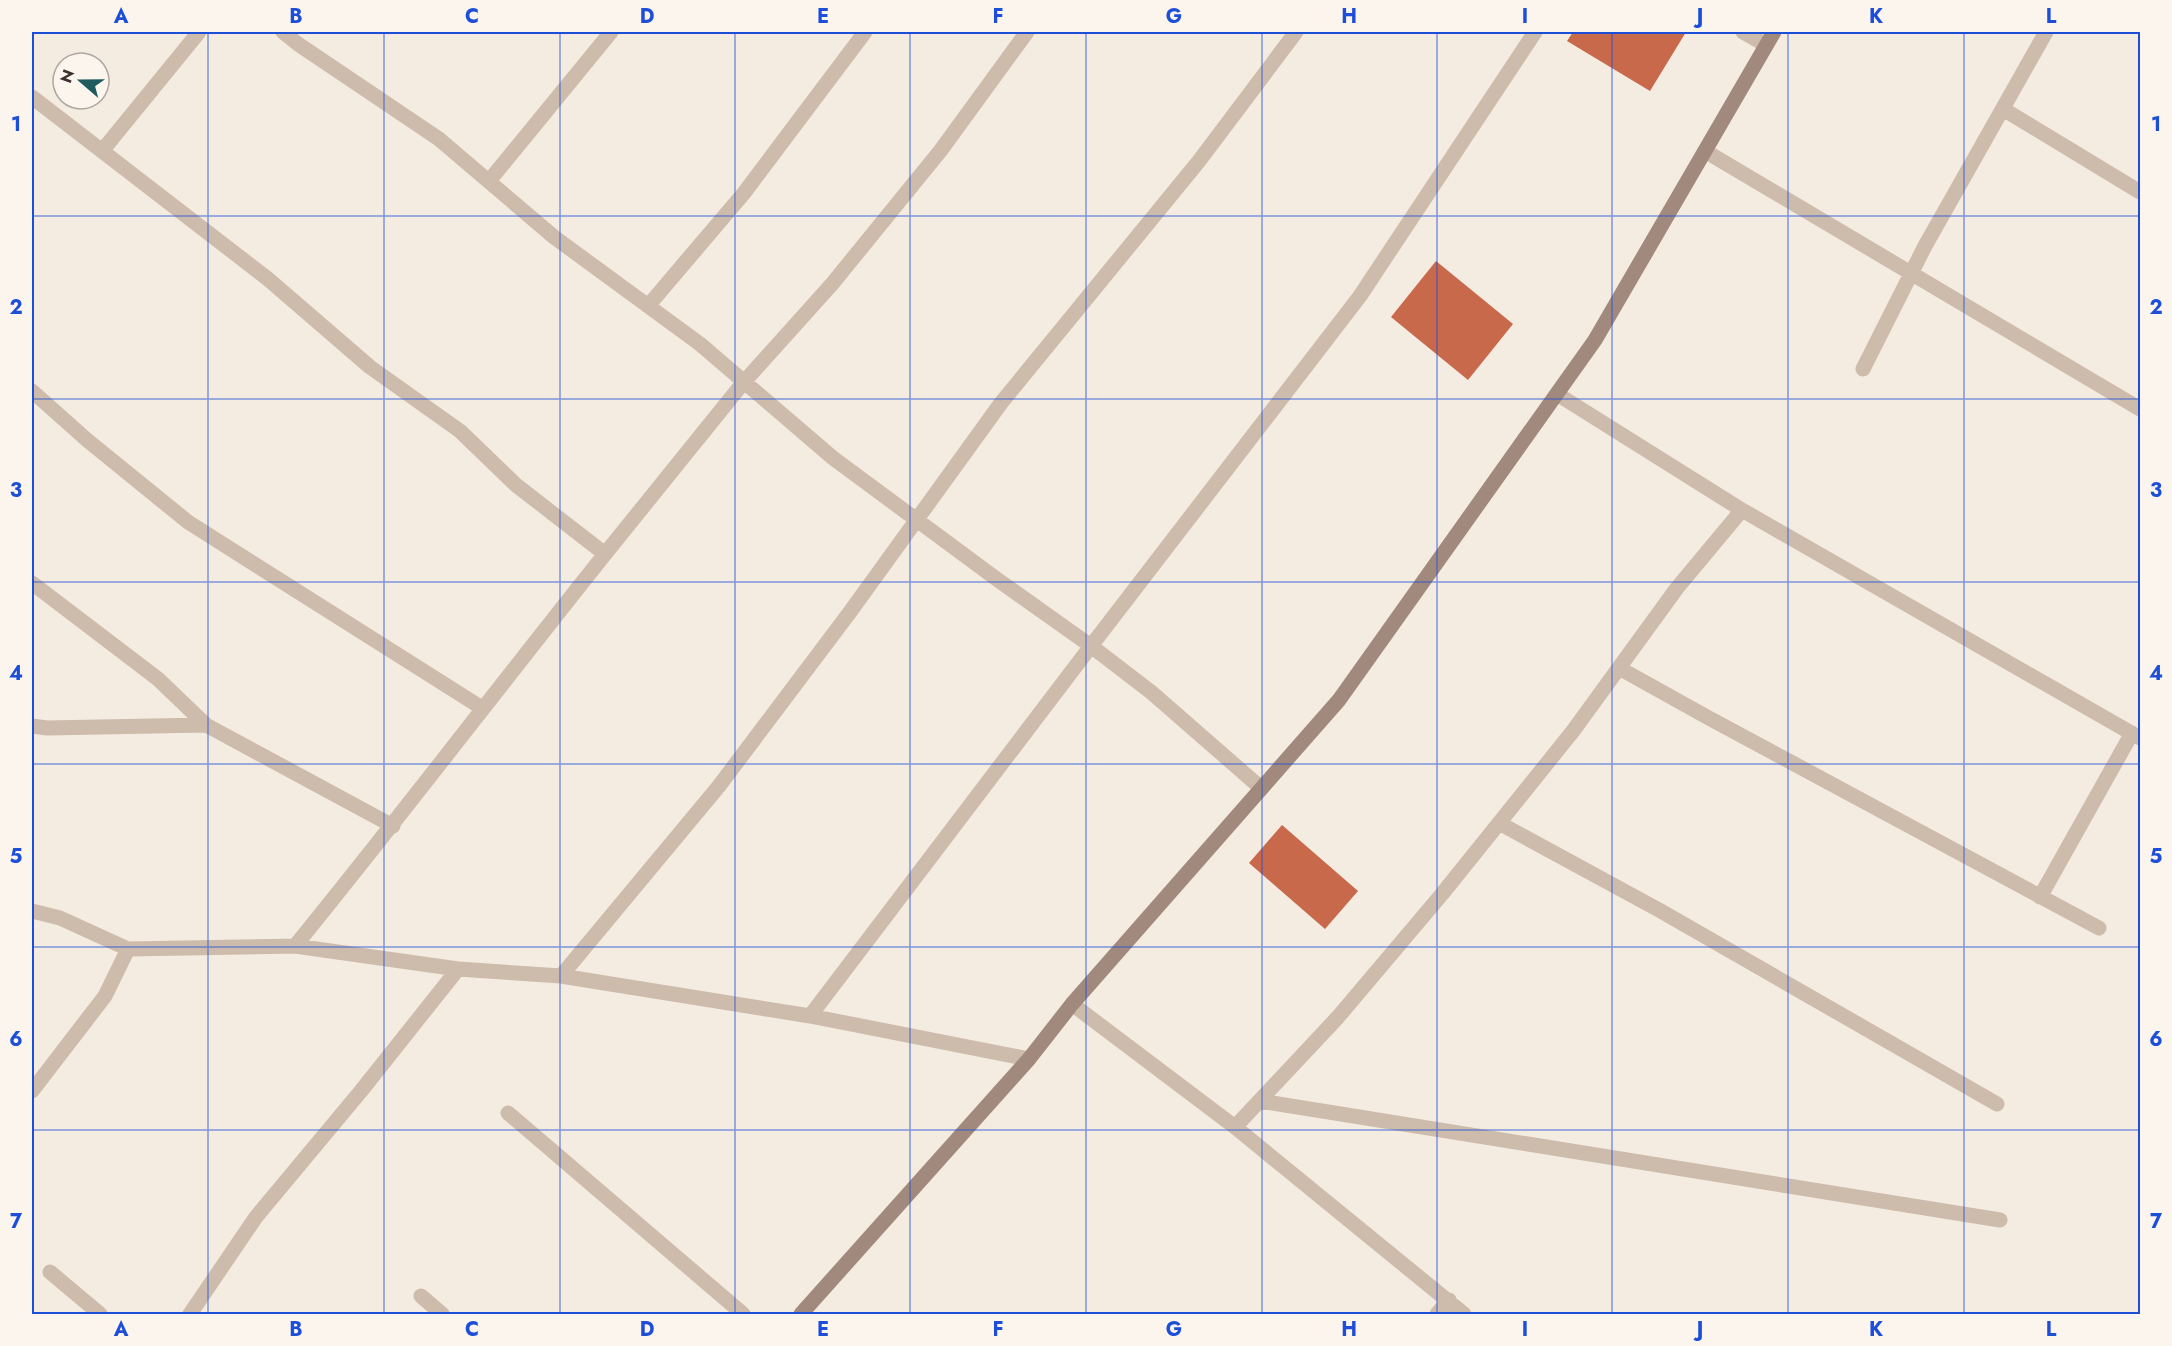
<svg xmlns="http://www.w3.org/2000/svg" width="2172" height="1346" font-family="Jost,sans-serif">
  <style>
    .building { fill: #c8694b }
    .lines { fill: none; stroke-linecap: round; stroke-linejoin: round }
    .street { stroke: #cdbbac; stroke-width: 15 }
    .secondary { stroke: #a18a7d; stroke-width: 15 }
    .grid { fill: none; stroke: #1d4ed8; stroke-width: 1.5; stroke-opacity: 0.55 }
    .neatline { fill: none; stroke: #1d4ed8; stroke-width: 2 }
    .grid-label { font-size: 20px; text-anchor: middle; font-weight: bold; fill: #1d4ed8 }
  </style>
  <rect width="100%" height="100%" fill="#f4ebe1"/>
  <path class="building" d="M1573 32H1686L1650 91 1567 41Z
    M1436 261 1513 324 1468 380 1391 317Z
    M1282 825 1358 891 1325 929 1249 863Z"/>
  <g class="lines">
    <path class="street" d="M283 32 298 44 439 139 554 237 700 344 833 458 998 580 1091 646 1151 692 1261 788
      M1743 32 1766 45
      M32 97 268 279 370 367 460 431 516 485 605 554 743 383 832 284 941 150 1027 32
      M2003 109 2140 192
      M102 151 199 32
      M1705 151 2140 409
      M489 181 611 32
      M648 306 744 193 865 32
      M1863 369 1925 246 2046 32
      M32 391 87 440 188 522 482 708
      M1557 394 1742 510
      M32 583 158 679 206 725 393 826
      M1619 668 1707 717 2099 928
      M32 726 47 728 206 725
      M1499 823 1659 910 1997 1104
      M2040 897 2132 733
      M32 911 60 918 128 949 295 946 458 969
      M295 946C400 817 501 684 605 554
      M561 976 810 1016 1029 1059
      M1072 1004 1235 1127 1464 1314
      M810 1016 1091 646 1360 296 1535 32
      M32 1091 105 996 128 949
      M1260 1101 2000 1220
      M508 1113 743 1314
      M1235 1127 1338 1017 1442 894 1573 731 1677 588 1742 510 2140 738
      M50 1272 100 1314
      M421 1296 442 1314
      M190 1314 256 1217 361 1091 458 969 561 976 719 786 850 612 1001 403 1199 161 1296 32
      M1437 1314 1449 1300"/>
    <path class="secondary" d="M801 1314 1029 1059 1072 1004 1339 700 1595 340 1774 32"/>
  </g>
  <path class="grid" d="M208 32V1314M384 32V1314M560 32V1314M735 32V1314M910 32V1314M1086 32V1314M1262 32V1314M1437 32V1314M1612 32V1314M1788 32V1314M1964 32V1314M32 216H2140M32 399H2140M32 582H2140M32 764H2140M32 947H2140M32 1130H2140"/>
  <rect width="2172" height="1346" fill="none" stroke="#fbf5ee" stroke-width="66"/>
  <g transform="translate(81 81) rotate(290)"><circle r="28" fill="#fbf5ee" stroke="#aea6a0" stroke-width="1.5"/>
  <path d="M0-4.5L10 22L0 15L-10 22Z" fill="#1f5a5e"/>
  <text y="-9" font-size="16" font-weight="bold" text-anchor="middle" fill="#3b302b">N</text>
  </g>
  <rect x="33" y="33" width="2106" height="1280" class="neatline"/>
  <g class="grid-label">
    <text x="121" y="23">A</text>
    <text x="296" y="23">B</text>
    <text x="472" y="23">C</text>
    <text x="647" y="23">D</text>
    <text x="823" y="23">E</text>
    <text x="998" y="23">F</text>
    <text x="1174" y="23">G</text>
    <text x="1349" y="23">H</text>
    <text x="1525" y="23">I</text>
    <text x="1700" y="23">J</text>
    <text x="1876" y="23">K</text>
    <text x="2051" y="23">L</text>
    <text x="16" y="131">1</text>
    <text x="2156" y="131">1</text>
    <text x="16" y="314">2</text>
    <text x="2156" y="314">2</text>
    <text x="16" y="497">3</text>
    <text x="2156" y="497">3</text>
    <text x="16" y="680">4</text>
    <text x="2156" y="680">4</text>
    <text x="16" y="863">5</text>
    <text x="2156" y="863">5</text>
    <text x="16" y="1046">6</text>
    <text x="2156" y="1046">6</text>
    <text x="16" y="1228">7</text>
    <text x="2156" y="1228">7</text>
    <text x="121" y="1336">A</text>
    <text x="296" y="1336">B</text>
    <text x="472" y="1336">C</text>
    <text x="647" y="1336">D</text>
    <text x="823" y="1336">E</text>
    <text x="998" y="1336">F</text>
    <text x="1174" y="1336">G</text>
    <text x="1349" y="1336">H</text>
    <text x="1525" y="1336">I</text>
    <text x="1700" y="1336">J</text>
    <text x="1876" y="1336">K</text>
    <text x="2051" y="1336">L</text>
  </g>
</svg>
